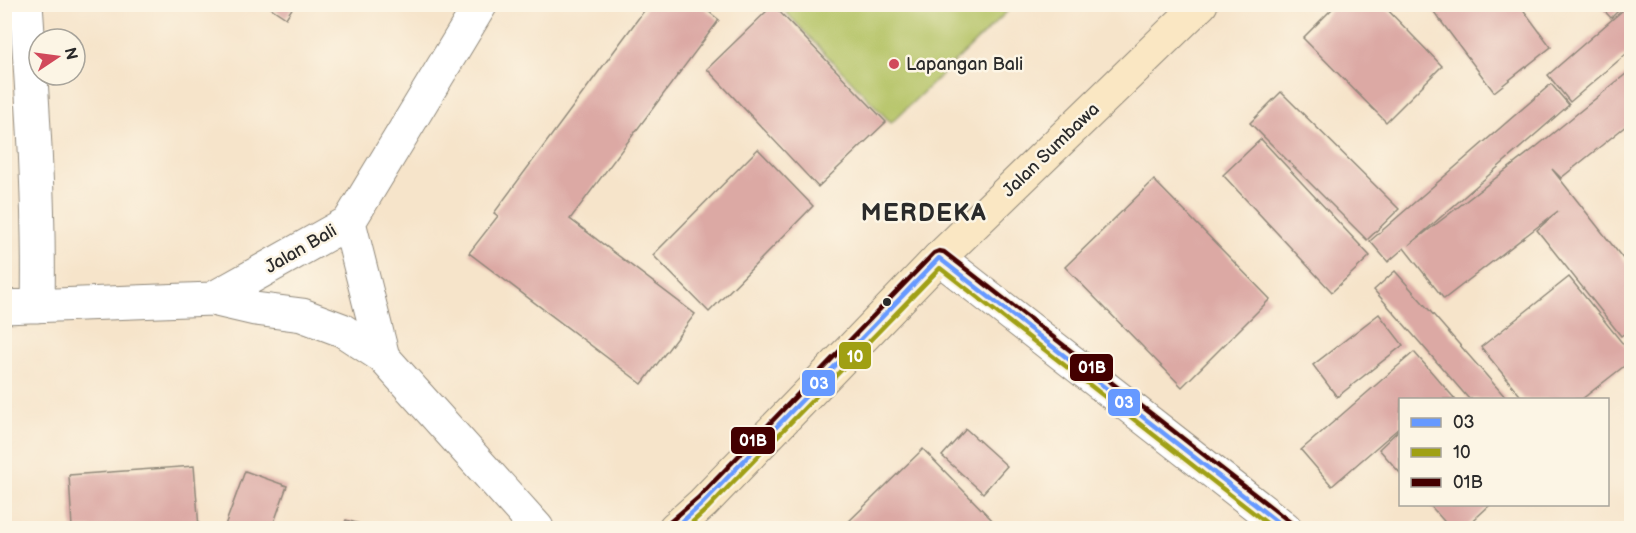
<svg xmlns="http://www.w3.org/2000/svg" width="1636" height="533" font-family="'Balsamiq Sans',sans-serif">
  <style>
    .grass { fill: #b3c264; stroke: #6f7648; stroke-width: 1.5 }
    .building { fill: #dca9a4 }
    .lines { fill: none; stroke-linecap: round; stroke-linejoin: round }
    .street-casing { stroke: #90887a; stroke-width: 35 }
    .secondary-casing { stroke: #90887a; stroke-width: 35 }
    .street { stroke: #fff; stroke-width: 33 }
    .secondary { stroke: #fae7c3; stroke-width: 33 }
    .bus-1-casing { stroke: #fcf5e5; stroke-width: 9 }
    .bus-2-casing { stroke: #fcf5e5; stroke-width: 9 }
    .bus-3-casing { stroke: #fcf5e5; stroke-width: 9 }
    .bus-1 { stroke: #69f; stroke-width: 4.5 }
    .bus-2 { stroke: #a0a013; stroke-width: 4.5 }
    .bus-3 { stroke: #400; stroke-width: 4.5 }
    .poi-dot { fill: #d1495b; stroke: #fcf5e5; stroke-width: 2 }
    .bus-dot { fill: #2b2b2b; stroke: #fcf5e5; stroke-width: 2 }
    .labels { text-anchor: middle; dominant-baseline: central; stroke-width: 5; stroke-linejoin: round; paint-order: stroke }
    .poi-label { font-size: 18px; fill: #2b2b2b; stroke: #fcf5e5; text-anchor: start }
    .street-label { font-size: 18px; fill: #2b2b2b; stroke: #fcf5e5 }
    .district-label { font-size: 24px; font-weight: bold; letter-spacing: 1.5px; fill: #2b2b2b; stroke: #fcf5e5 }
    .line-badge { stroke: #fcf5e5; stroke-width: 2 }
    .badge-label { font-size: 16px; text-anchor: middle; font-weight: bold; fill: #fff }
  </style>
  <rect width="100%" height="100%" fill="#fcf5e5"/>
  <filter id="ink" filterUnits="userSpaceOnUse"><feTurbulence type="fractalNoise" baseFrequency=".0167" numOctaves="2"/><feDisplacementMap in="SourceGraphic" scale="12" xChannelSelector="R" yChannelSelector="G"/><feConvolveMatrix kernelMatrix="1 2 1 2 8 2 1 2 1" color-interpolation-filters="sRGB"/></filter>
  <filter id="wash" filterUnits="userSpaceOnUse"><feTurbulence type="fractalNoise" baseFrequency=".008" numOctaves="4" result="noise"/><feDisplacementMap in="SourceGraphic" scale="24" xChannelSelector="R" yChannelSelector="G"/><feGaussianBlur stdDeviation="1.35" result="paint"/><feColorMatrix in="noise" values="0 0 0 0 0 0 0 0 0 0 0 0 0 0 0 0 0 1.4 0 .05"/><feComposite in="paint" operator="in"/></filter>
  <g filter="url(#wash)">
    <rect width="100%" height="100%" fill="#f6e4ca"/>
    <path class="grass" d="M779 5H1014L891 123Z"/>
    <g id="blocks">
      <path class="building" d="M265 4H295L286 18Z
        M649 4H699L719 20 570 219 695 314 642 384 469 253 498 216 494 213Z
        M1337 4H1382L1442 66 1386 122 1303 38Z
        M1428 4H1519L1551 47 1494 92Z
        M1598 4H1625L1611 18Z
        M1630 4H1632V49L1570 102 1548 75Z
        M773 5 886 122 818 187 707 69Z
        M1632 69V121L1561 178 1552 169 1632 270V328L1621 336 1537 230 1558 211 1444 299 1404 248 1388 262 1370 241 1551 84 1569 105 1409 245 1536 147Z
        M1281 92 1399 209 1367 240 1250 123Z
        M1261 139 1370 256 1332 292 1223 175Z
        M758 149 813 206 709 312 653 255Z
        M1154 180 1270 299 1182 387 1065 267Z
        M1395 271 1507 399H1469L1374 290Z
        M1569 277 1632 355V360L1582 399H1523L1481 347Z
        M1379 314 1403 345 1337 397 1313 365Z
        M1414 352 1455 399H1401L1400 427 1332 486 1301 450Z
        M966 429 1007 466 983 493 942 456Z
        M1400 429V473L1379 449Z
        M923 449 992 520 982 528H842Z
        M194 466 199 528H72L69 475Z
        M245 471 287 486 272 528H224Z
        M1429 504H1491L1465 528H1450Z
        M346 520 374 528H343Z"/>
    </g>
  </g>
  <g filter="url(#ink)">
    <use href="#blocks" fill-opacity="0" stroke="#90887a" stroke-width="1.5"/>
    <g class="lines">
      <defs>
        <path id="street" d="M26 4C33 105 40 206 38 306
          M349 222 383 357 537 528
          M939 258 1285 528
          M212 299 255 309 302 315 342 330 383 357
          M4 307 212 299 349 222 481 4"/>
        <path id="secondary" d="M675 528 703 503 939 258 1201 4"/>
      </defs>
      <use href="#street" class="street-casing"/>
      <use href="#secondary" class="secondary-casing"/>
      <use href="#street" class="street"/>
      <use href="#secondary" class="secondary"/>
      <defs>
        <path id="bus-1" d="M675 528 703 503 939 258 1285 528"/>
        <path id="bus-2" d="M686 528 708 508 940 268 1273 528"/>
        <path id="bus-3" d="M670 522 698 498 934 253 939 251 944 252 1290 522"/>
      </defs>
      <use href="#bus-1" class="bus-1-casing"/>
      <use href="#bus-2" class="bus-2-casing"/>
      <use href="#bus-3" class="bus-3-casing"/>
      <use href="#bus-1" class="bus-1"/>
      <use href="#bus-2" class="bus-2"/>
      <use href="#bus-3" class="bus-3"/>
    </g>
  </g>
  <circle class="poi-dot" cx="894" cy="64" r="6"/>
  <circle class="bus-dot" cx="887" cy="302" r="5"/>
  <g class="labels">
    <g class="poi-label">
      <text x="906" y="64">Lapangan Bali</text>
    </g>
    <g class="street-label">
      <text transform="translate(1051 150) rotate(-44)">Jalan Sumbawa</text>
      <text transform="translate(301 249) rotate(-30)">Jalan Bali</text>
    </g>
    <g class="district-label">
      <text x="924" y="213">MERDEKA</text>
    </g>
  </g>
  <g class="line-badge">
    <rect x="838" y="341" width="34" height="29" rx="6" fill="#a0a013"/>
    <rect x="1069" y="353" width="45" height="29" rx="6" fill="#400"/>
    <rect x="801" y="369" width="35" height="28" rx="6" fill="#69f"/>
    <rect x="1107" y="388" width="34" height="29" rx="6" fill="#69f"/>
    <rect x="730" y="426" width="46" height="29" rx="6" fill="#400"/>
  </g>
  <g class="badge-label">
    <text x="855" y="362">10</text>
    <text x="1092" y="373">01B</text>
    <text x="819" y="389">03</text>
    <text x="1124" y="408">03</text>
    <text x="753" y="446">01B</text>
  </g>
  <rect width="1636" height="533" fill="none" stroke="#fcf5e5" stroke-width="24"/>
  <rect x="1399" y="398" width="210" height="108" fill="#fcf5e5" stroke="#a8a49b" stroke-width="1.5"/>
  <rect x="1411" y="418" width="30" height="9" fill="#6699ff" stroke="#a8a49b" stroke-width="1.5"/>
  <text x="1453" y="428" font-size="18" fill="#2b2b2b">03</text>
  <rect x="1411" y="448" width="30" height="9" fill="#a0a013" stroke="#a8a49b" stroke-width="1.5"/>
  <text x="1453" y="458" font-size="18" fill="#2b2b2b">10</text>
  <rect x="1411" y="478" width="30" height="9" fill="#440000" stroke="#a8a49b" stroke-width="1.5"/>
  <text x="1453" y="488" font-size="18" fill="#2b2b2b">01B</text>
  <g transform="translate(57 57) rotate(77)"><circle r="28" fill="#fcf5e5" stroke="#a8a49b" stroke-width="1.5"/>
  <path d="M0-4.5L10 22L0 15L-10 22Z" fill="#d1495b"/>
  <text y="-9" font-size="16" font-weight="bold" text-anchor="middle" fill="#2b2b2b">N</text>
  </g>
</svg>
